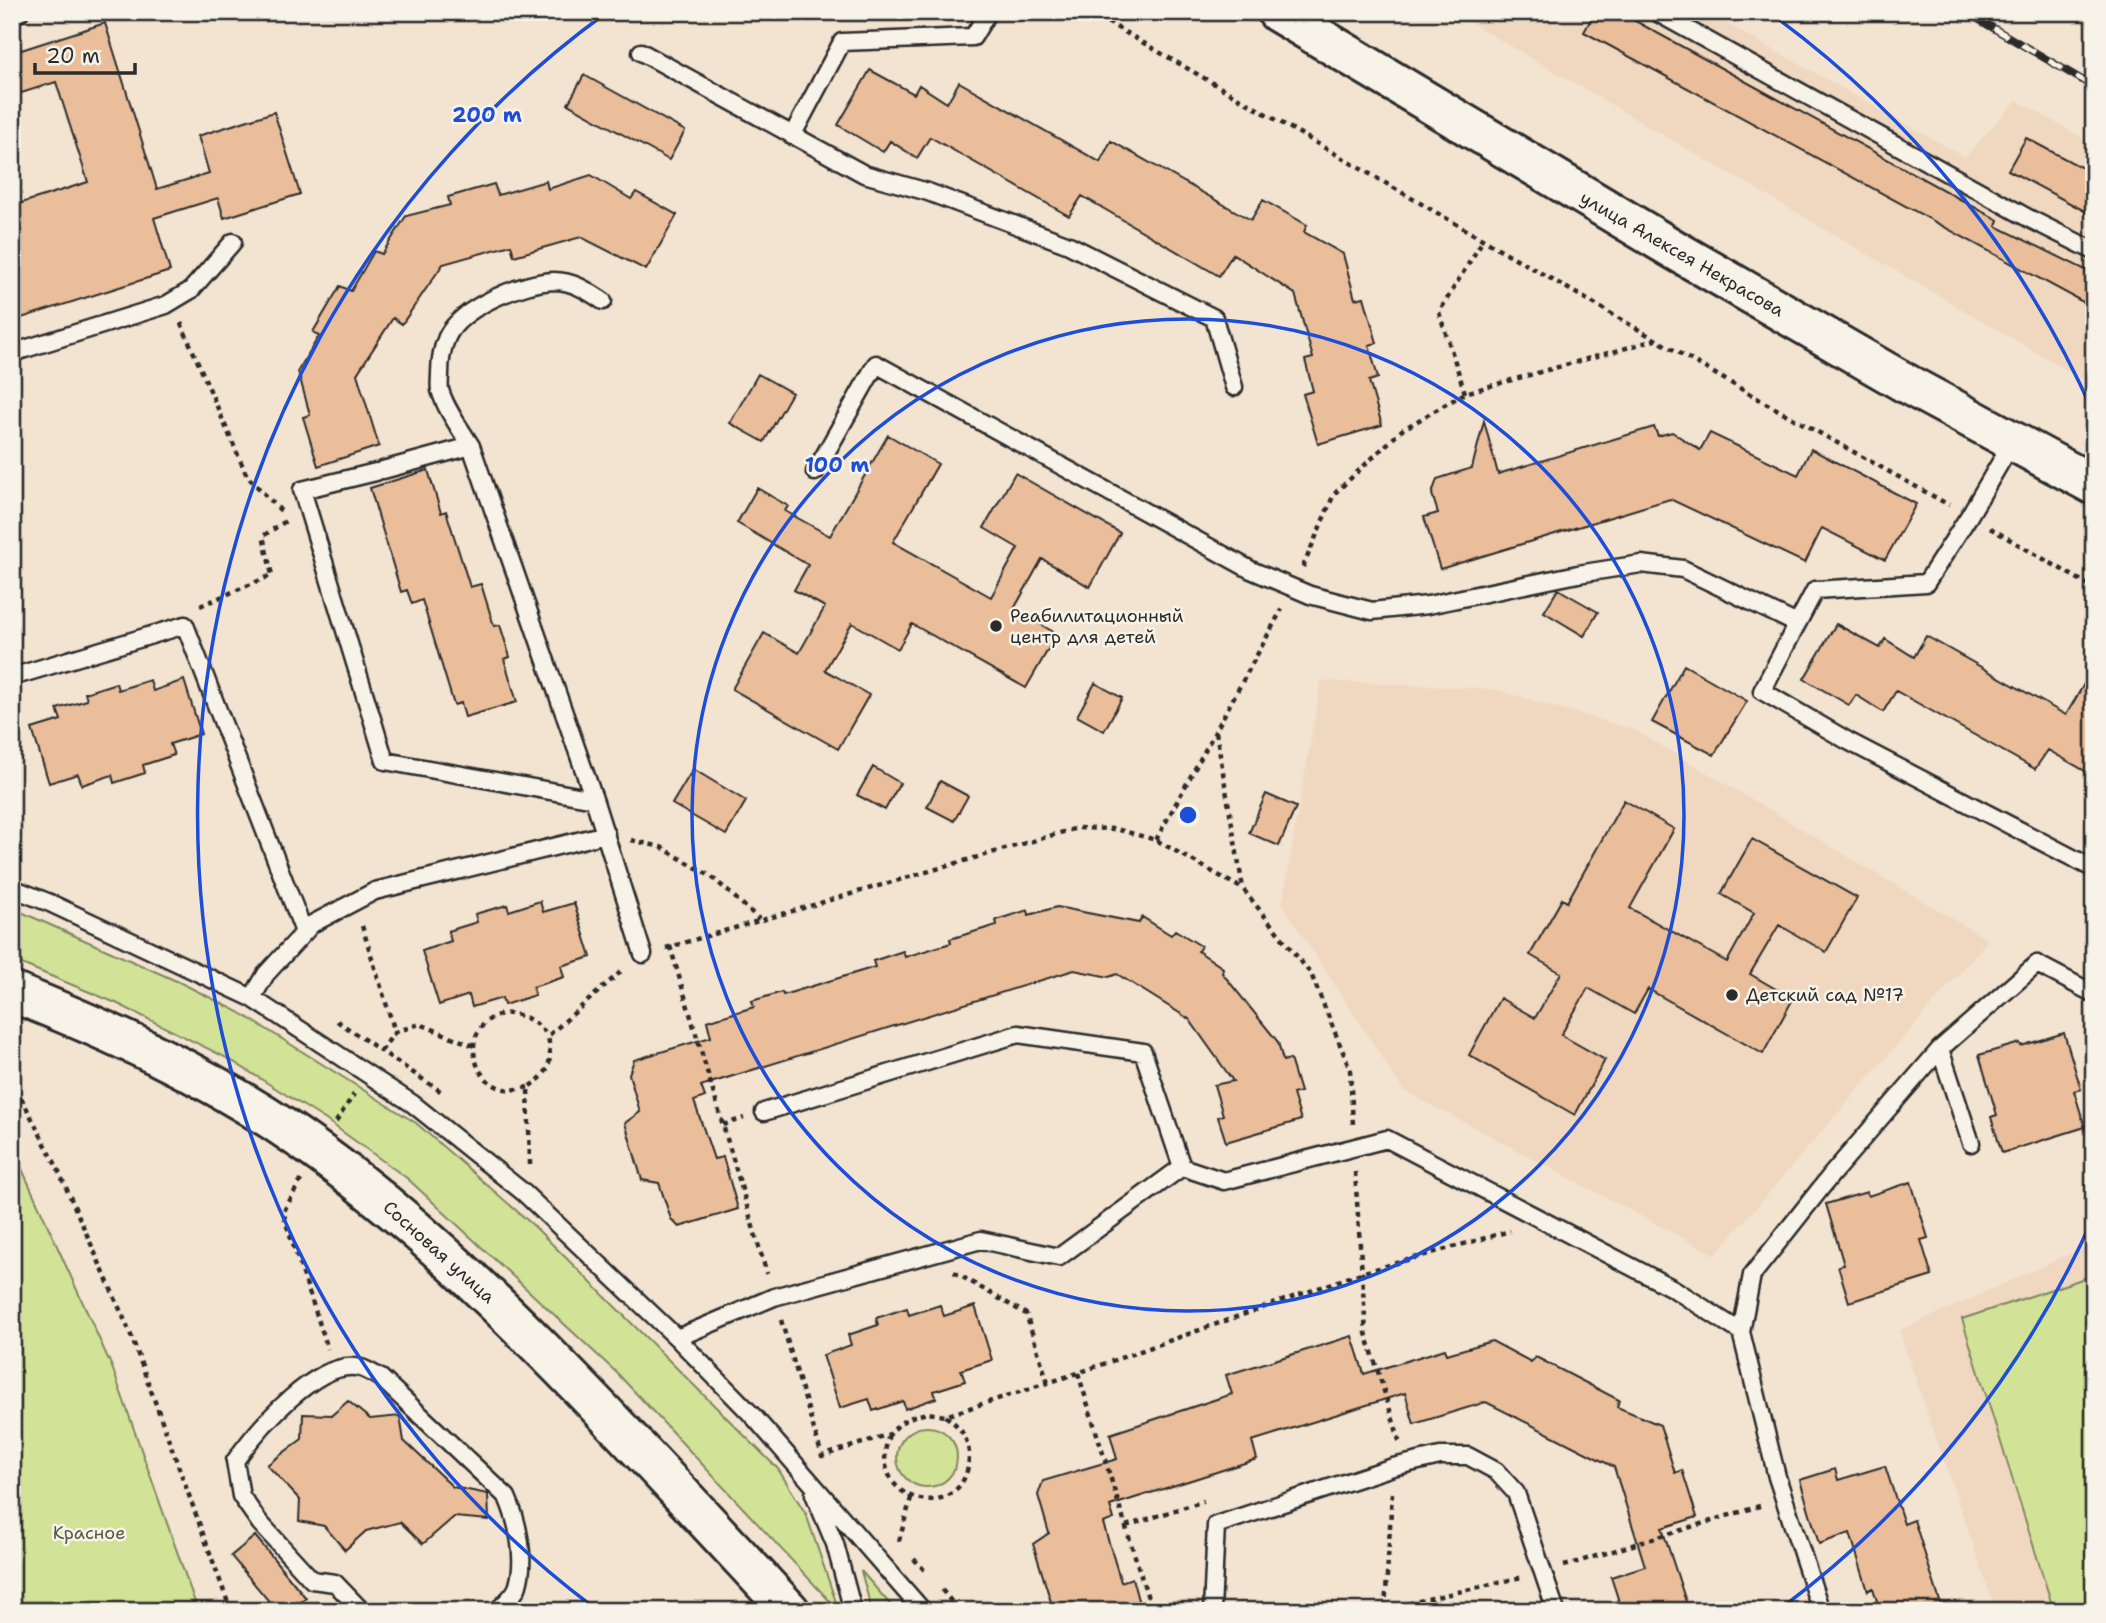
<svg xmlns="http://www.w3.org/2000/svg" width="2106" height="1623" font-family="'Shantell Sans',sans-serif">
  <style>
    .built { fill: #f0d8c0 }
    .green { fill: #d2e397; stroke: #7e8761; stroke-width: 2 }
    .building { fill: #eabe9a; stroke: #2b2b2b; stroke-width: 2 }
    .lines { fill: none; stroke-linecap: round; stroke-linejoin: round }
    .service-casing { stroke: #2b2b2b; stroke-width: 21 }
    .tertiary-casing { stroke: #2b2b2b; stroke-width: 44 }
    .path { stroke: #2b2b2b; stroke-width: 4.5; stroke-dasharray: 5 5; stroke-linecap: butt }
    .service { stroke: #f7f3e8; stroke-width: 16 }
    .tertiary { stroke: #f7f3e8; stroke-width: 38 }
    .rail-casing { stroke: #2b2b2b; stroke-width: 8 }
    .rail { stroke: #f7f3e8; stroke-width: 5; stroke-dasharray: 16; stroke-linecap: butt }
    .ring { fill: none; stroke: #1d4ed8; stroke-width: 3.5 }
    .poi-dot { fill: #2b2b2b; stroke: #f7f3e8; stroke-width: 2.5 }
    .labels { text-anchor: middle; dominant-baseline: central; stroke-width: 5; stroke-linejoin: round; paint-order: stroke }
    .street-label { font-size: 18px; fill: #2b2b2b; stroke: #f7f3e8 }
    .poi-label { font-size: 18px; fill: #2b2b2b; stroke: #f7f3e8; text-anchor: start }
    .park-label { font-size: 18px; fill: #555946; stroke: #f7f3e8 }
    .centre { fill: #1d4ed8; stroke: #f7f3e8; stroke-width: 3.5 }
    .ring-label { font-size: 21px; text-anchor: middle; font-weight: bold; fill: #1d4ed8; stroke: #f7f3e8; stroke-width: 5; stroke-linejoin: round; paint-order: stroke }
  </style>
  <rect width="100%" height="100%" fill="#f3e3d1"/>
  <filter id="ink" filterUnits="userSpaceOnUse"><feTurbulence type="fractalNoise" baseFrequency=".0143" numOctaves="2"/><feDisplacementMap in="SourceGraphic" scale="14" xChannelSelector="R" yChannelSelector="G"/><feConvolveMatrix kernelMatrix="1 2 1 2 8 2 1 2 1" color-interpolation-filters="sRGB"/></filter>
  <g filter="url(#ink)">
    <path class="built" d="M1452 12H1706L1965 157 2017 100 2094 145V386Z
      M2065 12H2094V30Z
      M1321 681 1493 689 1635 730 1988 940 1715 1255 1403 1090 1282 904Z
      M2094 1243V1611H1996L1899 1331Z"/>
    <path class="green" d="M12 908 181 983 239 1012 416 1123 534 1226 778 1469 806 1514 839 1611 618 1374 408 1179 326 1120 229 1059 116 1003 12 960Z
      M12 1147 112 1367 198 1611H12Z
      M2094 1275V1611H2054L1962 1319Z
      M897 1457a30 30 0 1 1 60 0a30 30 0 1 1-60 0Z
      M861 1571 896 1611H872Z"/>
    <path class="building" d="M1595 12H1619L1998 220 1996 226 2094 274V308L1584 32Z
      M105 23 157 189 209 173 198 136 274 112 300 194 224 218 218 198 154 218 170 271 12 321V206L88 182 56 82 12 96V53Z
      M870 70 914 94 919 85 947 103 959 82 1100 162 1111 141 1251 220 1263 200 1307 225 1304 232 1343 254 1355 299 1364 297 1377 343 1369 345 1378 378 1369 381 1382 425 1318 444 1303 394 1313 391 1305 360 1313 358 1295 294 1233 254 1219 276 1082 196 1069 216 930 137 917 158 890 141 883 152 838 125Z
      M584 75 685 131 669 160 568 104Z
      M2026 138 2094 174V216L2008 170Z
      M591 175 631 199 636 192 677 215 646 270 581 237 514 256 511 245 443 264 402 324 393 318 357 374 379 446 318 466 303 417 310 415 298 371 319 336 313 332 340 286 351 291 374 251 382 254 406 216 450 205 448 197 494 184 498 195 546 181 548 189Z
      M758 374 792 393 764 442 730 423Z
      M1484 421 1498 474 1654 427 1658 436 1672 432 1700 450 1710 433 1798 475 1811 449 1916 504 1885 560 1822 528 1805 563 1670 499 1440 569 1424 517 1438 513 1432 494 1437 479 1472 468Z
      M888 435 938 464 893 542 991 597 1018 548 984 528 1015 473 1120 533 1090 587 1042 559 1014 609 1057 634 1026 688 912 624 898 649 852 623 825 670 869 695 838 749 732 689 764 633 799 653 825 607 794 590 808 565 737 523 757 488 788 506 785 511 830 536Z
      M428 470 441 513 446 511 470 587 481 584 494 626 500 625 510 657 504 659 517 702 465 717 461 703 454 705 422 600 412 604 407 590 401 592 370 488Z
      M1558 589 1598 612 1584 636 1544 612Z
      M1836 624 1880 648 1885 639 1914 657 1926 636 2066 715 2094 667V776L2048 750 2035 769 1896 691 1883 712 1856 695 1849 705 1804 679Z
      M1684 665 1747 701 1714 755 1652 722Z
      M150 680 153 691 184 680 201 734 170 744 174 755 143 765 145 773 114 783 112 775 82 785 78 774 49 783 32 729 61 720 57 709 87 700 85 693 116 683 118 690Z
      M1095 683 1122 698 1104 731 1077 716Z
      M873 767 900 783 885 810 857 795Z
      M693 769 746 801 726 835 672 804Z
      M940 781 968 796 954 821 927 807Z
      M1266 794 1296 807 1279 846 1249 833Z
      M1624 800 1674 829 1630 908 1727 962 1754 913 1721 894 1752 839 1857 898 1826 952 1779 925 1750 974 1793 999 1763 1054 1648 989 1634 1014 1588 988 1561 1035 1605 1060 1575 1115 1469 1055 1500 998 1535 1018 1561 973 1530 955 1562 899 1567 902Z
      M540 901 543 912 574 903 591 957 561 966 564 977 533 987 535 995 504 1005 502 998 472 1007 469 995 439 1005 422 951 451 941 448 931 477 922 475 914 507 905 509 911Z
      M1057 907 1139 923 1142 917 1171 935 1175 930 1201 946 1198 951 1223 968 1222 973 1278 1042 1283 1061 1290 1059 1300 1092 1293 1094 1301 1120 1226 1142 1218 1117 1223 1115 1214 1085 1233 1081 1189 1019 1117 974 1109 977 1074 970 701 1086 705 1097 694 1101 714 1159 723 1157 738 1209 679 1227 671 1219 659 1183 642 1180 625 1123 640 1112 629 1074 634 1060 711 1037 707 1021 754 1007 752 1001 782 992 783 995 875 967 873 961 903 951 905 957 951 943 950 939 997 925 996 920 1028 910 1029 915Z
      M2064 1033 2081 1089 2074 1091 2085 1127 2002 1153 1991 1117 1997 1115 1979 1055 2020 1043 2021 1046Z
      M1911 1182 1928 1238 1921 1240 1932 1276 1849 1302 1838 1266 1844 1265 1826 1204 1867 1192 1868 1196Z
      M940 1305 944 1316 975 1306 992 1360 961 1370 965 1381 934 1391 936 1398 905 1409 903 1401 873 1411 869 1399 840 1408 823 1355 851 1345 848 1335 878 1325 876 1318 907 1308 909 1315Z
      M1352 1336 1364 1374 1445 1349 1447 1354 1492 1341 1531 1362 1536 1357 1619 1400 1617 1407 1660 1425 1675 1473 1682 1470 1697 1517 1662 1528 1689 1611H1622L1611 1577 1645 1566 1614 1467 1486 1402 1414 1424 1405 1393 1252 1441 1257 1459 1110 1506 1114 1519 1103 1523 1121 1582 1132 1578 1141 1611H1070L1068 1605 1051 1602 1033 1544 1049 1533 1038 1495 1043 1481 1117 1459 1110 1434 1232 1394 1226 1375Z
      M348 1401 370 1419 400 1416 404 1441 453 1487 488 1494 489 1520 454 1517 423 1544 400 1522 366 1531 345 1550 324 1526 299 1521 300 1500 267 1465 302 1439 303 1414 332 1415Z
      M1885 1466 1904 1524 1914 1520 1943 1611H1880L1873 1588 1868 1591 1850 1533 1819 1544 1800 1480 1835 1469 1838 1480Z
      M255 1536 306 1598 291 1611H277L231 1556Z"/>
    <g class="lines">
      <defs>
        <path id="service" d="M1656 12 2030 219 2094 251
          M12 15 20 12
          M641 52 864 174 928 192 1069 245 1214 318 1234 387
          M792 136 842 42 973 37 988 12
          M603 301C588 291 573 281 554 281 523 282 461 307 447 337 442 348 440 362 440 374 440 379 439 385 440 390 446 410 460 428 471 446L594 799 643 954
          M12 353 166 305 191 290 233 242
          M383 470 471 446
          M376 472 302 490 385 761 594 799
          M815 472 876 364 1251 570 1310 595 1372 611 1428 605 1578 574 1641 564 1683 569 1797 624 1815 590 1926 583 1969 516 2013 441
          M1797 624 1762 691 1848 741 2094 869
          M12 677 185 625 304 932
          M12 888 50 903 252 998 413 1104 523 1192 677 1338 754 1417 923 1611
          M252 998 266 974 312 924 375 891 606 834
          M1971 1143 1940 1049 2037 964 2094 994
          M1182 1167 1224 1181 1387 1139 1674 1289 1741 1332
          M677 1338 774 1297 981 1240 1059 1257 1182 1167 1143 1052 1018 1034 764 1112
          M814 1494 835 1544 853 1611
          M362 1611 335 1583 312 1580 260 1523 241 1496 235 1461C256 1431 319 1356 361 1368 368 1370 375 1375 381 1378L507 1497C518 1522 526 1558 518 1585 516 1594 504 1604 497 1611
          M1212 1611 1216 1525 1393 1467 1440 1456H1468L1496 1471 1516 1493 1556 1611
          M1821 1611 1777 1477 1741 1332 1752 1275 1832 1174 1940 1049"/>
        <path id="tertiary" d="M1277 12 1675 250 1907 384 2094 485
          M12 992C108 1030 205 1074 290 1132 381 1194 461 1268 539 1346 625 1432 707 1522 790 1611"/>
      </defs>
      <use href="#service" class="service-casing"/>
      <use href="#tertiary" class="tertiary-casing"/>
      <path class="path" d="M1090 12 1762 401 1949 505
        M181 323 247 476 281 511
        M1465 393 1439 312 1483 240
        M1990 528 2094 588
        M1303 567 1334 494 1402 430 1465 393 1655 340
        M200 606 272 575 263 536 286 521
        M1216 732 1243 888
        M631 840 661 847 712 877 759 919
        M1156 840 1282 609
        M362 926 395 1032 420 1024 474 1046
        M670 946 767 1274
        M666 948 1077 828 1116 829 1156 840 1243 889 1311 974 1350 1069 1353 1125
        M337 1021 443 1093
        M381 1051 395 1032
        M12 1080 56 1165 129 1330 231 1611
        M528 1087C519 1089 510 1091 501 1088 480 1082 468 1054 477 1034 493 1002 532 1012 548 1036
        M336 1122 354 1094
        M723 1125 744 1118
        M530 1165 528 1087C551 1074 552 1061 548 1036L624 969
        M1355 1172 1366 1333 1399 1439 1396 1440
        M301 1180 284 1211 285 1220 328 1349
        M954 1272 1026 1314 1048 1383
        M781 1320 822 1456 890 1434 900 1423 914 1416 928 1413 945 1416 1078 1373 1361 1273 1510 1231
        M1078 1373 1152 1611
        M889 1435C864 1507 968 1526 969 1456 969 1438 959 1425 945 1416
        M1392 1493 1385 1609 1522 1577
        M1126 1526 1204 1501
        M899 1541 911 1498
        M914 1559 927 1573
        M1564 1566 1763 1505
        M942 1590 959 1611"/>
      <use href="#service" class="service"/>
      <use href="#tertiary" class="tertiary"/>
      <defs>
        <path id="rail" d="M1966 12 2094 87"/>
      </defs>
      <use href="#rail" class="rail-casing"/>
      <use href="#rail" class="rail"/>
    </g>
  </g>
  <g class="ring">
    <circle cx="1188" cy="815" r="496"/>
    <path d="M2093 1218A991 991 0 0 1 1784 1606M592 1606A991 991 0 0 1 606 13M1770 13A991 991 0 0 1 2093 412"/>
  </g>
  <g class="poi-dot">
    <circle cx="996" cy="626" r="7"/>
    <circle cx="1732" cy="995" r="7"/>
  </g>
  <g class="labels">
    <g class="street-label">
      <text transform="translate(1682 254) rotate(30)">улица Алексея Некрасова</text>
      <text transform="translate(439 1252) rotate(42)">Сосновая улица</text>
    </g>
    <g class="poi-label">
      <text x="1010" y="616">Реабилитационный<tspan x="1010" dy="21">центр для детей</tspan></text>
      <text x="1746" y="995">Детский сад №17</text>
    </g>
    <g class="park-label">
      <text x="89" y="1533">Красное</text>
    </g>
  </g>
  <circle cx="1188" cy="815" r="10" class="centre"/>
  <g class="ring-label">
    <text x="487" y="122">200 m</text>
    <text x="837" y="472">100 m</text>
  </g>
  <rect width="2106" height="1623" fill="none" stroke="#f7f3e8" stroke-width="42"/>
  <rect x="21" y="21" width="2064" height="1581" fill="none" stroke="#2b2b2b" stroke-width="2.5" filter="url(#ink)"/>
  <path d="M35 63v10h100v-10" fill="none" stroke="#2b2b2b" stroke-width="3.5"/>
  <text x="46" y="63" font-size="21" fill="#2b2b2b" stroke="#f7f3e8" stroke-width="5" paint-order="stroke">20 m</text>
</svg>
